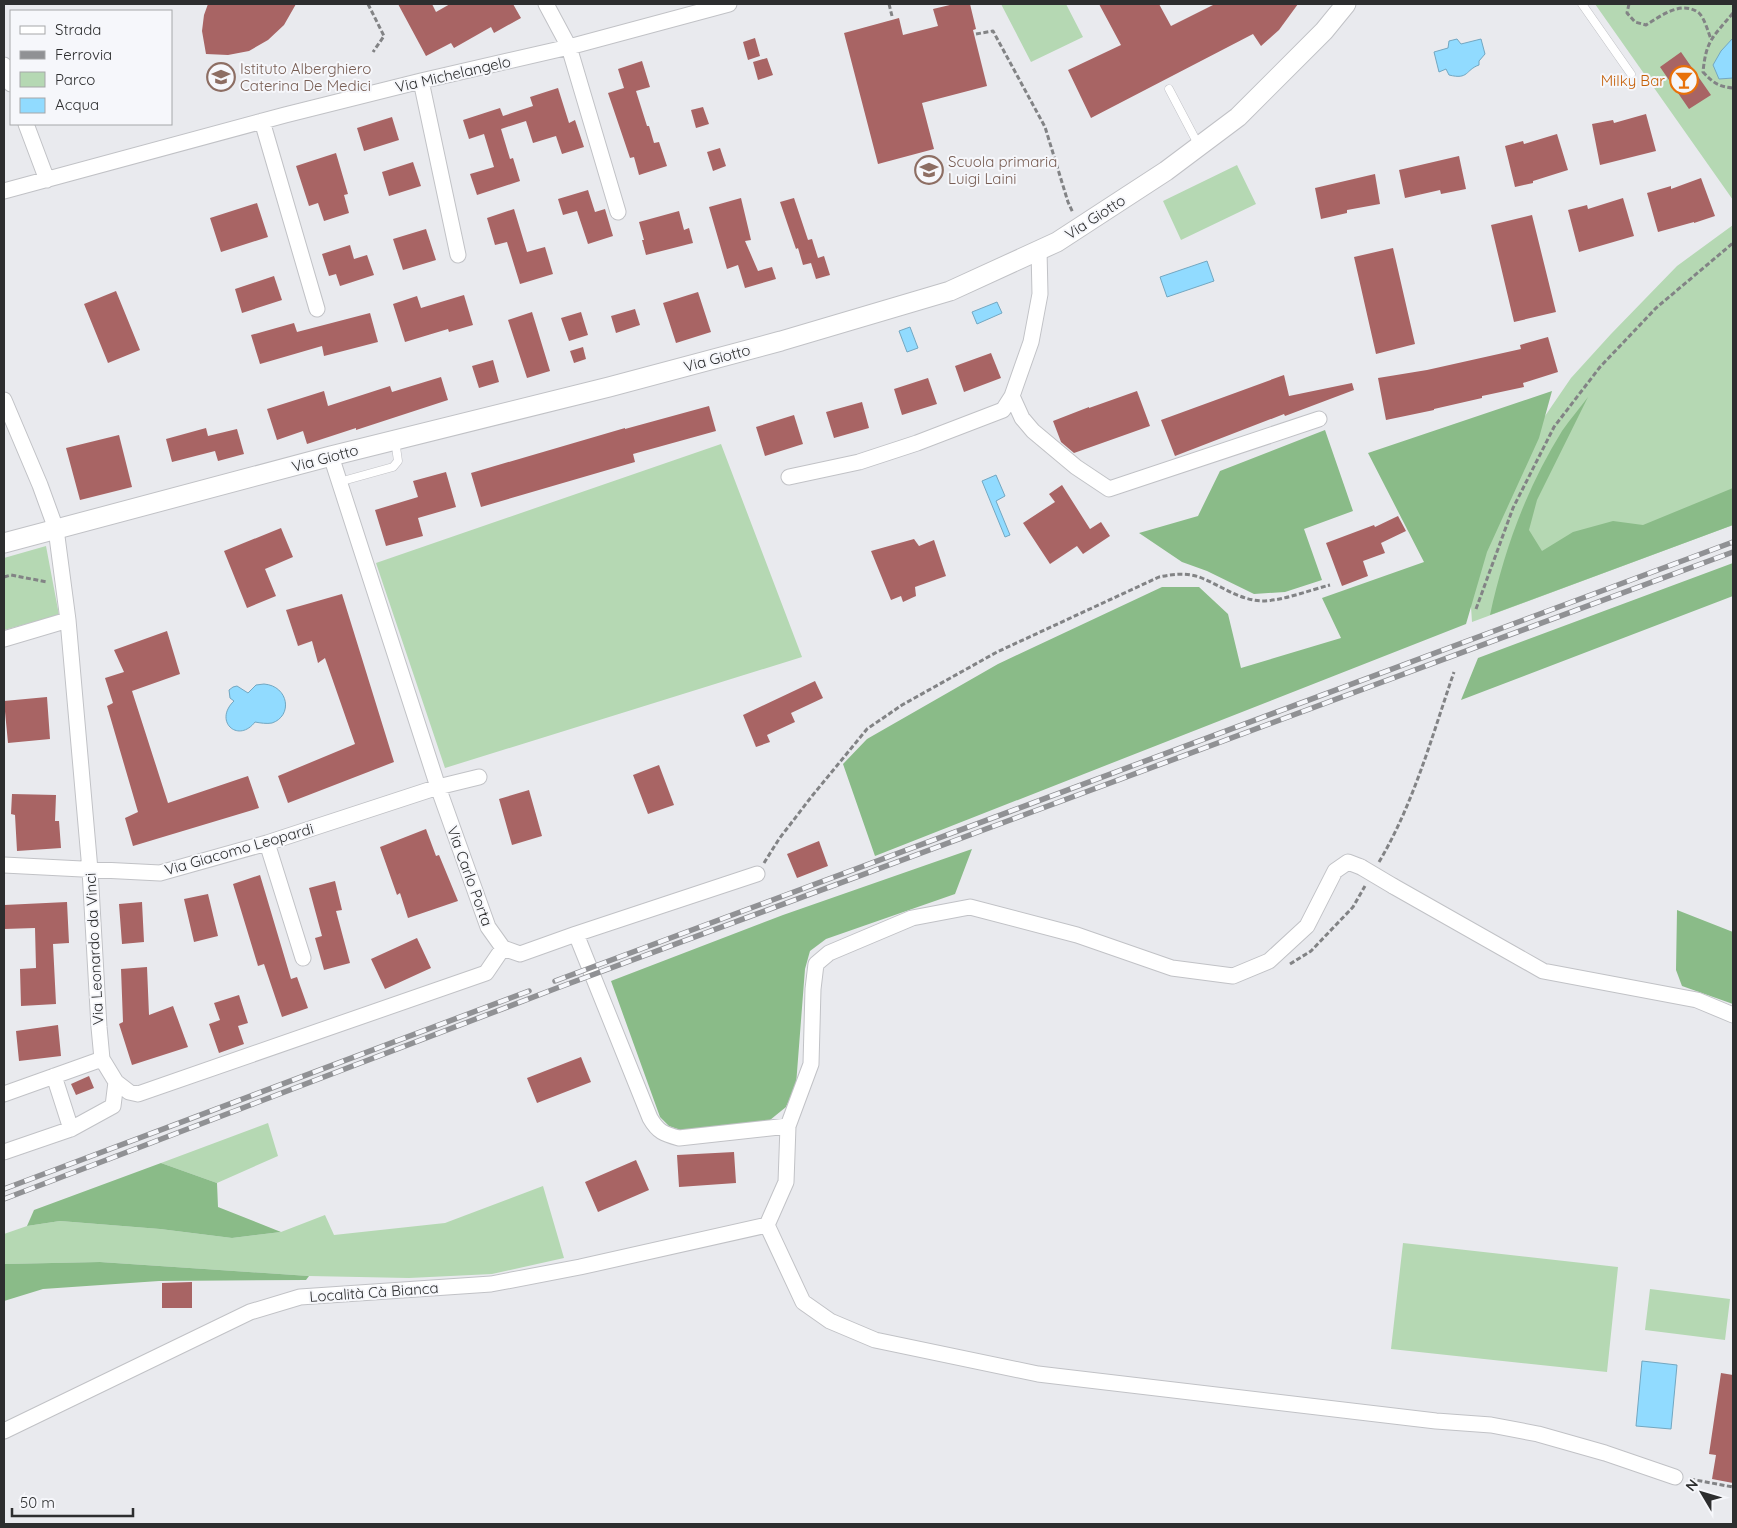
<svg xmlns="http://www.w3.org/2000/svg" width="1737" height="1528" font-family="Quicksand,sans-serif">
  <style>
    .green { fill: #b5d8b3 }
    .forest { fill: #8abb88 }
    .water { fill: #91dbff; stroke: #73a7c1 }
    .building { fill: #a86464 }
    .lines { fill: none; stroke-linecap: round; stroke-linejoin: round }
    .service-casing { stroke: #c1c2c6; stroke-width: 9 }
    .minor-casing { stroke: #c1c2c6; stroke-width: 17 }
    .tertiary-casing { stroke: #c1c2c6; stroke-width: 21 }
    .path { stroke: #828385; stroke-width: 3; stroke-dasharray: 5 2.5; stroke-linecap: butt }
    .service { stroke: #fff; stroke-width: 8 }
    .minor { stroke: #fff; stroke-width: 15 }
    .tertiary { stroke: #fff; stroke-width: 19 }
    .rail-casing { stroke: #909194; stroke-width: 5.5 }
    .rail { stroke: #f6f7fb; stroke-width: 4; stroke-dasharray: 11; stroke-linecap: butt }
    .minor-bridge-casing { stroke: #c1c2c6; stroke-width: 17; stroke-linecap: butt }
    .minor-bridge { stroke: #fff; stroke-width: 15 }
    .labels { text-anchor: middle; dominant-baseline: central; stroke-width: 4; stroke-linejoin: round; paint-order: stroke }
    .education-label { font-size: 15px; fill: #785e54; stroke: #f6f7fb; text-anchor: start }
    .street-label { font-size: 15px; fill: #2d2e2f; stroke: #f6f7fb }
    .food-label { font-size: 15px; fill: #c56008; stroke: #f6f7fb; text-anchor: end }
  </style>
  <rect width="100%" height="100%" fill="#e9eaee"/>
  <path class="green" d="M1001 4H1066L1083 37 1031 62Z
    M1595 4H1733V200Z
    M1237 165 1256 204 1181 240 1163 201Z
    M1733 225V525L1472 622 1470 591 1532 435 1571 378 1611 334 1677 266Z
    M721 444 802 657 445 768 376 563Z
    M46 546 59 615 4 630V558Z
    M268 1123 278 1156 217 1183 161 1163Z
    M543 1186 564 1258 492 1274 409 1278 309 1276 100 1262 4 1264V1234L27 1226 60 1221 160 1229 232 1238 281 1232 325 1215 334 1235 445 1223Z
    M1403 1243 1618 1267 1607 1372 1391 1349Z
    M1650 1289 1730 1299 1725 1340 1645 1330Z"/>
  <path class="forest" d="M1552 391 1539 438 1487 552 1466 624 875 856 843 764 867 739 998 664 1162 587H1199L1228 614 1241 668 1341 638 1322 598 1424 562 1368 453Z
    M1588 397 1537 500 1529 530 1542 551 1573 532 1613 521 1643 525 1733 488V525L1490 615C1504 550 1527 487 1562 431 1570 419 1580 408 1588 397Z
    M1325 430 1353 511 1304 529 1322 580 1285 592 1254 594 1207 571 1182 562 1139 533 1198 516 1220 471Z
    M1733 563V596L1461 700 1478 658Z
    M972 849 955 894 826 939 810 951 805 969 796 1085 786 1107 770 1120 683 1131 669 1126 660 1117 611 981 783 915Z
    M1677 910 1733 932V1004L1682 986 1676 970Z
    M161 1163 217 1183 218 1207 281 1232 232 1238 160 1229 60 1221 27 1226 34 1210Z
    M100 1262 309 1276 306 1280 159 1281 43 1289 4 1301V1264Z"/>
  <path class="water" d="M1733 38V78L1719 79 1713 65 1721 51Z
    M1457 39 1461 44 1481 39 1485 54 1479 61V65C1465 70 1469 80 1449 75L1446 69 1439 72 1434 52 1448 48 1449 41Z
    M1207 261 1214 281 1167 297 1160 277Z
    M997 302 1002 313 977 324 972 312Z
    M910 327 918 348 907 352 899 331Z
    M996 475 1005 496 996 501 1010 535 1005 537 982 481Z
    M264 684C289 686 293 716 272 723 267 724 260 723 255 722 238 744 213 721 234 701L230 698 229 690 233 687 237 686 248 693 256 685Z
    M1642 1361 1677 1365 1671 1429 1636 1426Z"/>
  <path class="building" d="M208 4H296L284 25 268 40 249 51 228 55 206 54 202 31 204 15Z
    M398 4H432L436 12 450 4H513L521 18 494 33 491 27 454 48 451 43 426 56Z
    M954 4H970L976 29 973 30 987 86 922 103 934 149 878 164 844 33 899 18 903 35 938 26 933 9Z
    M1099 4H1159L1171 26 1215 4H1298L1279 30 1261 46 1253 34 1091 118 1068 70 1121 45Z
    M755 38 760 56 748 60 743 42Z
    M1681 52 1711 95 1689 109 1660 67Z
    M767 58 773 75 758 80 753 62Z
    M642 61 650 87 636 91 647 126H649L654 143 659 142 667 166 639 175 634 157 630 158 608 93 624 88 618 69Z
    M558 88 569 123 575 120 584 147 562 154 556 136 533 143 526 121 501 129 510 159 513 158 520 181 477 195 470 174 494 167 484 134 469 139 463 120 500 108 503 116 533 106 530 97Z
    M703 107 709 124 696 128 691 110Z
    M1646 114 1656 151 1600 165 1592 124 1613 120 1614 123Z
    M392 117 399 140 364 151 357 128Z
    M1557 134 1568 170 1533 181V183L1515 187 1505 146 1523 141 1524 144Z
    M720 148 726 166 713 171 707 152Z
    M336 153 348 194 344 195 349 213 324 221 318 203 309 206 296 166Z
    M1459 156 1466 189 1441 194 1440 190 1405 198 1399 170Z
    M413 162 421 186 389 196 382 172Z
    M1375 174 1380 204 1347 210V213L1321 219 1315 188Z
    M1701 178 1715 216 1694 223V222L1658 232 1647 193 1671 186V189Z
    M588 190 595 212 605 209 613 236 588 244 577 211 563 215 558 199Z
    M741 198 751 240 745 241 758 271 772 267 776 279 745 288 738 265 727 269 709 207Z
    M794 198 808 240 812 239 818 258 824 256 830 275 816 279 811 263 803 265 798 248 796 249 780 202Z
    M1623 198 1634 236 1579 252 1568 210 1587 205 1588 209Z
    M257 203 268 237 221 252 210 218Z
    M514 209 527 252 545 247 553 274 520 284 507 242 495 245 487 218Z
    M679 211 684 230 689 228 693 243 646 255 642 240H644L639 222Z
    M1532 215 1556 312 1514 322 1491 225Z
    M426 229 436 260 403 270 393 239Z
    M350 245 354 259 367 255 374 275 340 286 336 274 329 276 322 254Z
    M1393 248 1415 344 1376 354 1354 257Z
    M274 276 282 300 242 313 235 289Z
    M116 291 140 350 108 363 84 304Z
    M698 292 711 332 676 343 663 303Z
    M464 295 473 325 449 332 448 329 405 342 393 304 417 296 421 308Z
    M635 309 640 325 616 333 611 316Z
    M532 312 550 371 527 378 508 320Z
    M581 312 588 335 569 341 561 318Z
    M370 313 378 342 324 356 322 346 260 364 251 335 294 323 297 332Z
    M1548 337 1558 372 1523 383 1524 387 1482 396V398L1434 409V410L1386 420 1378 378 1427 370 1521 349 1520 345Z
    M583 347 586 359 574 363 570 351Z
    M991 353 1001 378 964 392 955 366Z
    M493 360 499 382 479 388 472 366Z
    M1284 375 1289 396 1352 383 1354 390 1285 416 1284 414 1175 456 1161 420Z
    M441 377 448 400 356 430V428L307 444 303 431 277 440 267 409 324 391 328 406 390 386 392 392Z
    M928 378 937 404 902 415 894 389Z
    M1137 391 1150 426 1074 453 1061 442 1053 421 1089 407V408Z
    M862 402 869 428 834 438 826 412Z
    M709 406 716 431 633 454 635 462 481 507 471 473 625 428V429Z
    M794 415 803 444 765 456 756 427Z
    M206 428 208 436 237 429 244 454 218 461 215 451 172 462 166 439Z
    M119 435 132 487 80 500 66 448Z
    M446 472 456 507 418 518 423 536 386 546 375 510 418 497 413 481Z
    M1062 485 1090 529 1101 522 1110 536 1083 554 1077 546 1050 564 1023 523 1055 502 1049 494Z
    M1398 516 1406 531 1381 543 1385 553 1363 561 1368 576 1342 586 1326 543 1374 525 1375 527Z
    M281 528 293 557 265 569 276 596 247 608 224 551Z
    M914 539 919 546 934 540 946 576 915 587 916 596 903 602 901 596 891 600 871 551Z
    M342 594 394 762 288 803 278 776 355 744 325 658 318 663 312 641 298 646 286 610Z
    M167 631 180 674 132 691 168 803 248 776 259 808 133 846 125 818 138 812 107 706 113 703 105 678 124 672 114 650Z
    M815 681 823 698 791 713 795 722 767 735 770 742 756 747 743 715Z
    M47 697 50 739 8 743 4 701Z
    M659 765 674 805 648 814 633 775Z
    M529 790 542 836 512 845 499 799Z
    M12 794 56 795 55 821H59L61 848 17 851 15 815 11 814Z
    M426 829 436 856 439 855 458 901 408 918 400 893 397 895 380 847Z
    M819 841 828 866 797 878 787 854Z
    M260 875 291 979 297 977 308 1008 282 1017 264 964 258 966 233 884Z
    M335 881 342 910 336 911 350 963 324 970 315 938 322 936 309 888Z
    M208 894 218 936 194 942 184 899Z
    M67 902 69 943 53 944 56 1004 21 1006 20 969 36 968 35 928 4 929V905Z
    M142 902 144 942 122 944 119 904Z
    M417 938 431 968 385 989 371 959Z
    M147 967 149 1015 173 1006 188 1047 132 1065 119 1024 123 1022 121 969Z
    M239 995 248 1023 238 1026 244 1044 219 1053 209 1024 220 1020 214 1003Z
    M58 1025 61 1056 19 1061 16 1031Z
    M581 1057 591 1082 537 1103 527 1078Z
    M89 1076 94 1088 76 1095 71 1084Z
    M734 1152 736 1183 679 1187 677 1155Z
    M636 1160 649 1190 598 1212 585 1182Z
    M192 1282V1308H162V1283Z
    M1721 1373 1733 1375V1483L1712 1479 1716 1455 1709 1454Z"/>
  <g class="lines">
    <defs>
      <path id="service" d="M1582 4 1631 74
        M1169 89 1199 146
        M339 482 393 467 398 461 395 440"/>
      <path id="minor" d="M546 4 569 47 618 212
        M4 65 11 84
        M421 81 458 255
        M262 121 317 309
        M26 124 47 180
        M4 191 285 115 421 81 569 47 729 4
        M1012 396 1022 418 1033 431 1076 467 1109 489 1319 419
        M4 400 40 485 56 529 68 620 90 870 99 1027 102 1059 116 1082 129 1092 138 1094 486 973 503 948
        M331 456 438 787 488 927 503 948 520 954 576 934 650 1118C658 1132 664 1134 679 1138L788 1126
        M789 477 859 462 917 443 1003 410 1012 396 1031 342 1040 294 1039 250
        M4 639 68 620
        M267 843 303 958
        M4 865 160 873 267 843 438 787 479 777
        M1361 867 1348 862 1335 871 1307 926 1269 961 1233 976 1172 968 1077 935 970 907 912 918 829 953 816 964 813 989 811 1064 788 1126 786 1182 767 1225 803 1302 830 1321 875 1340 1038 1374 1436 1421 1491 1425 1538 1434 1605 1453 1675 1477
        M1393 886 1543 971 1697 1000 1733 1015
        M576 934 757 874
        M54 1076 71 1129
        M4 1094 102 1059
        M4 1152 71 1129 113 1106 116 1082
        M4 1431 250 1312 300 1297 491 1284 580 1267 767 1225"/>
      <path id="tertiary" d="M4 543 331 456 609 387 781 341 950 291 1057 242 1166 171 1238 117 1324 31 1346 4"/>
    </defs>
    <use href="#service" class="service-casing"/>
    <use href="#minor" class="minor-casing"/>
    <use href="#tertiary" class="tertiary-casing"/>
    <path class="path" d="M368 4 384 36 373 52
      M889 4 892 16
      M1629 4 1627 13 1635 22 1646 25C1662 15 1682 0 1699 13 1705 19 1708 32 1711 39
      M1733 13C1713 37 1706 40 1703 72 1712 82 1719 87 1733 88
      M976 34 993 31 1045 127 1068 202 1073 213
      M4 577 11 575 47 582
      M1476 609 1513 508 1554 427 1600 367 1656 308 1733 243
      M1379 862C1414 803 1432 736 1454 672
      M764 863 779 839 812 796 867 729 902 705 997 652 1159 577C1174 574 1189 572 1204 579 1223 587 1240 600 1262 601 1282 601 1310 590 1330 585
      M1290 964 1311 951 1353 907 1365 886
      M1690 1479 1733 1487"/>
    <use href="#service" class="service"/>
    <use href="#minor" class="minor"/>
    <use href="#tertiary" class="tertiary"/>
    <defs>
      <path id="rail" d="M555 981 1733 542
        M4 1189 529 991
        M4 1199 557 988 1733 552"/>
    </defs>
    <use href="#rail" class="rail-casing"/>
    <use href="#rail" class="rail"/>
    <defs>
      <path id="minor-bridge" d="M1361 867 1393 886"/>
    </defs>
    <use href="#minor-bridge" class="minor-bridge-casing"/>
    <use href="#minor-bridge" class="minor-bridge"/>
  </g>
  <defs>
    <symbol id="school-ring" viewBox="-11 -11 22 22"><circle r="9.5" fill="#f6f7fb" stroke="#8d6e63" stroke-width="1.5"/><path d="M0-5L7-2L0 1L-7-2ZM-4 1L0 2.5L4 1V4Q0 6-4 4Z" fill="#8d6e63"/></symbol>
    <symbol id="bar-ring" viewBox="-11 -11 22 22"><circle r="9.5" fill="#f6f7fb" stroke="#e8710a" stroke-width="1.5"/><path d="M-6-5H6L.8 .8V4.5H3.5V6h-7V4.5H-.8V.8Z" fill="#e8710a"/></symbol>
  </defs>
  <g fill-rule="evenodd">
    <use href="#school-ring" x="205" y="61" width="32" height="32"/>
    <use href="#bar-ring" x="1668" y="64" width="32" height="32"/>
    <use href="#school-ring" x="913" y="154" width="32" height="32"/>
  </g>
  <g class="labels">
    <g class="education-label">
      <text x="240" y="68">Istituto Alberghiero<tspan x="240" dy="17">Caterina De Medici</tspan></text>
      <text x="948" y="161">Scuola primaria<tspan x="948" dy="17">Luigi Laini</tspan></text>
    </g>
    <g class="street-label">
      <text transform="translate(453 74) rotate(-13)">Via Michelangelo</text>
      <text transform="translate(1095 217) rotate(-33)">Via Giotto</text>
      <text transform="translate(717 358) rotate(-15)">Via Giotto</text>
      <text transform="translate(325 458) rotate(-15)">Via Giotto</text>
      <text transform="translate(239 849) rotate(-16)">Via Giacomo Leopardi</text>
      <text transform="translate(470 876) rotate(70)">Via Carlo Porta</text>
      <text transform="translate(94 949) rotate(-93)">Via Leonardo da Vinci</text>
      <text transform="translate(374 1292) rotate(-4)">Località Cà Bianca</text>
    </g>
    <g class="food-label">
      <text x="1665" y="80">Milky Bar</text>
    </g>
  </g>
  <rect width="1737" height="1528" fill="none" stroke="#2d2e2f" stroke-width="10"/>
  <rect x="10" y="10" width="162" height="115" fill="#f6f7fb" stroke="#a6a7a9"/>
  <rect x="20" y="26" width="25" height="8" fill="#ffffff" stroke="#a6a7a9"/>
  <text x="55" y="35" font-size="15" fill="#2d2e2f">Strada</text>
  <rect x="20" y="51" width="25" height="8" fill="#909194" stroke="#a6a7a9"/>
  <text x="55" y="60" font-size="15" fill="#2d2e2f">Ferrovia</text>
  <rect x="20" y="72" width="25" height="15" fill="#b5d8b3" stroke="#a6a7a9"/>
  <text x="55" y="85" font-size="15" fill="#2d2e2f">Parco</text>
  <rect x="20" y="98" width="25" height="15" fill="#91dbff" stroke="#a6a7a9"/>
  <text x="55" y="110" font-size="15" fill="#2d2e2f">Acqua</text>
  <g transform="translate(1702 1493) rotate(308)" stroke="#f6f7fb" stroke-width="4" paint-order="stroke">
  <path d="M0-4L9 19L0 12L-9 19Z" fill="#2d2e2f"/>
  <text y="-8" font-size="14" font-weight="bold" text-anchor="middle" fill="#2d2e2f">N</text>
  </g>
  <path d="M12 1508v8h121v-8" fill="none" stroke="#2d2e2f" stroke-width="2.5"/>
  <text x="20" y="1508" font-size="15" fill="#2d2e2f" stroke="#f6f7fb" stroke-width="4" paint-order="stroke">50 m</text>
</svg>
